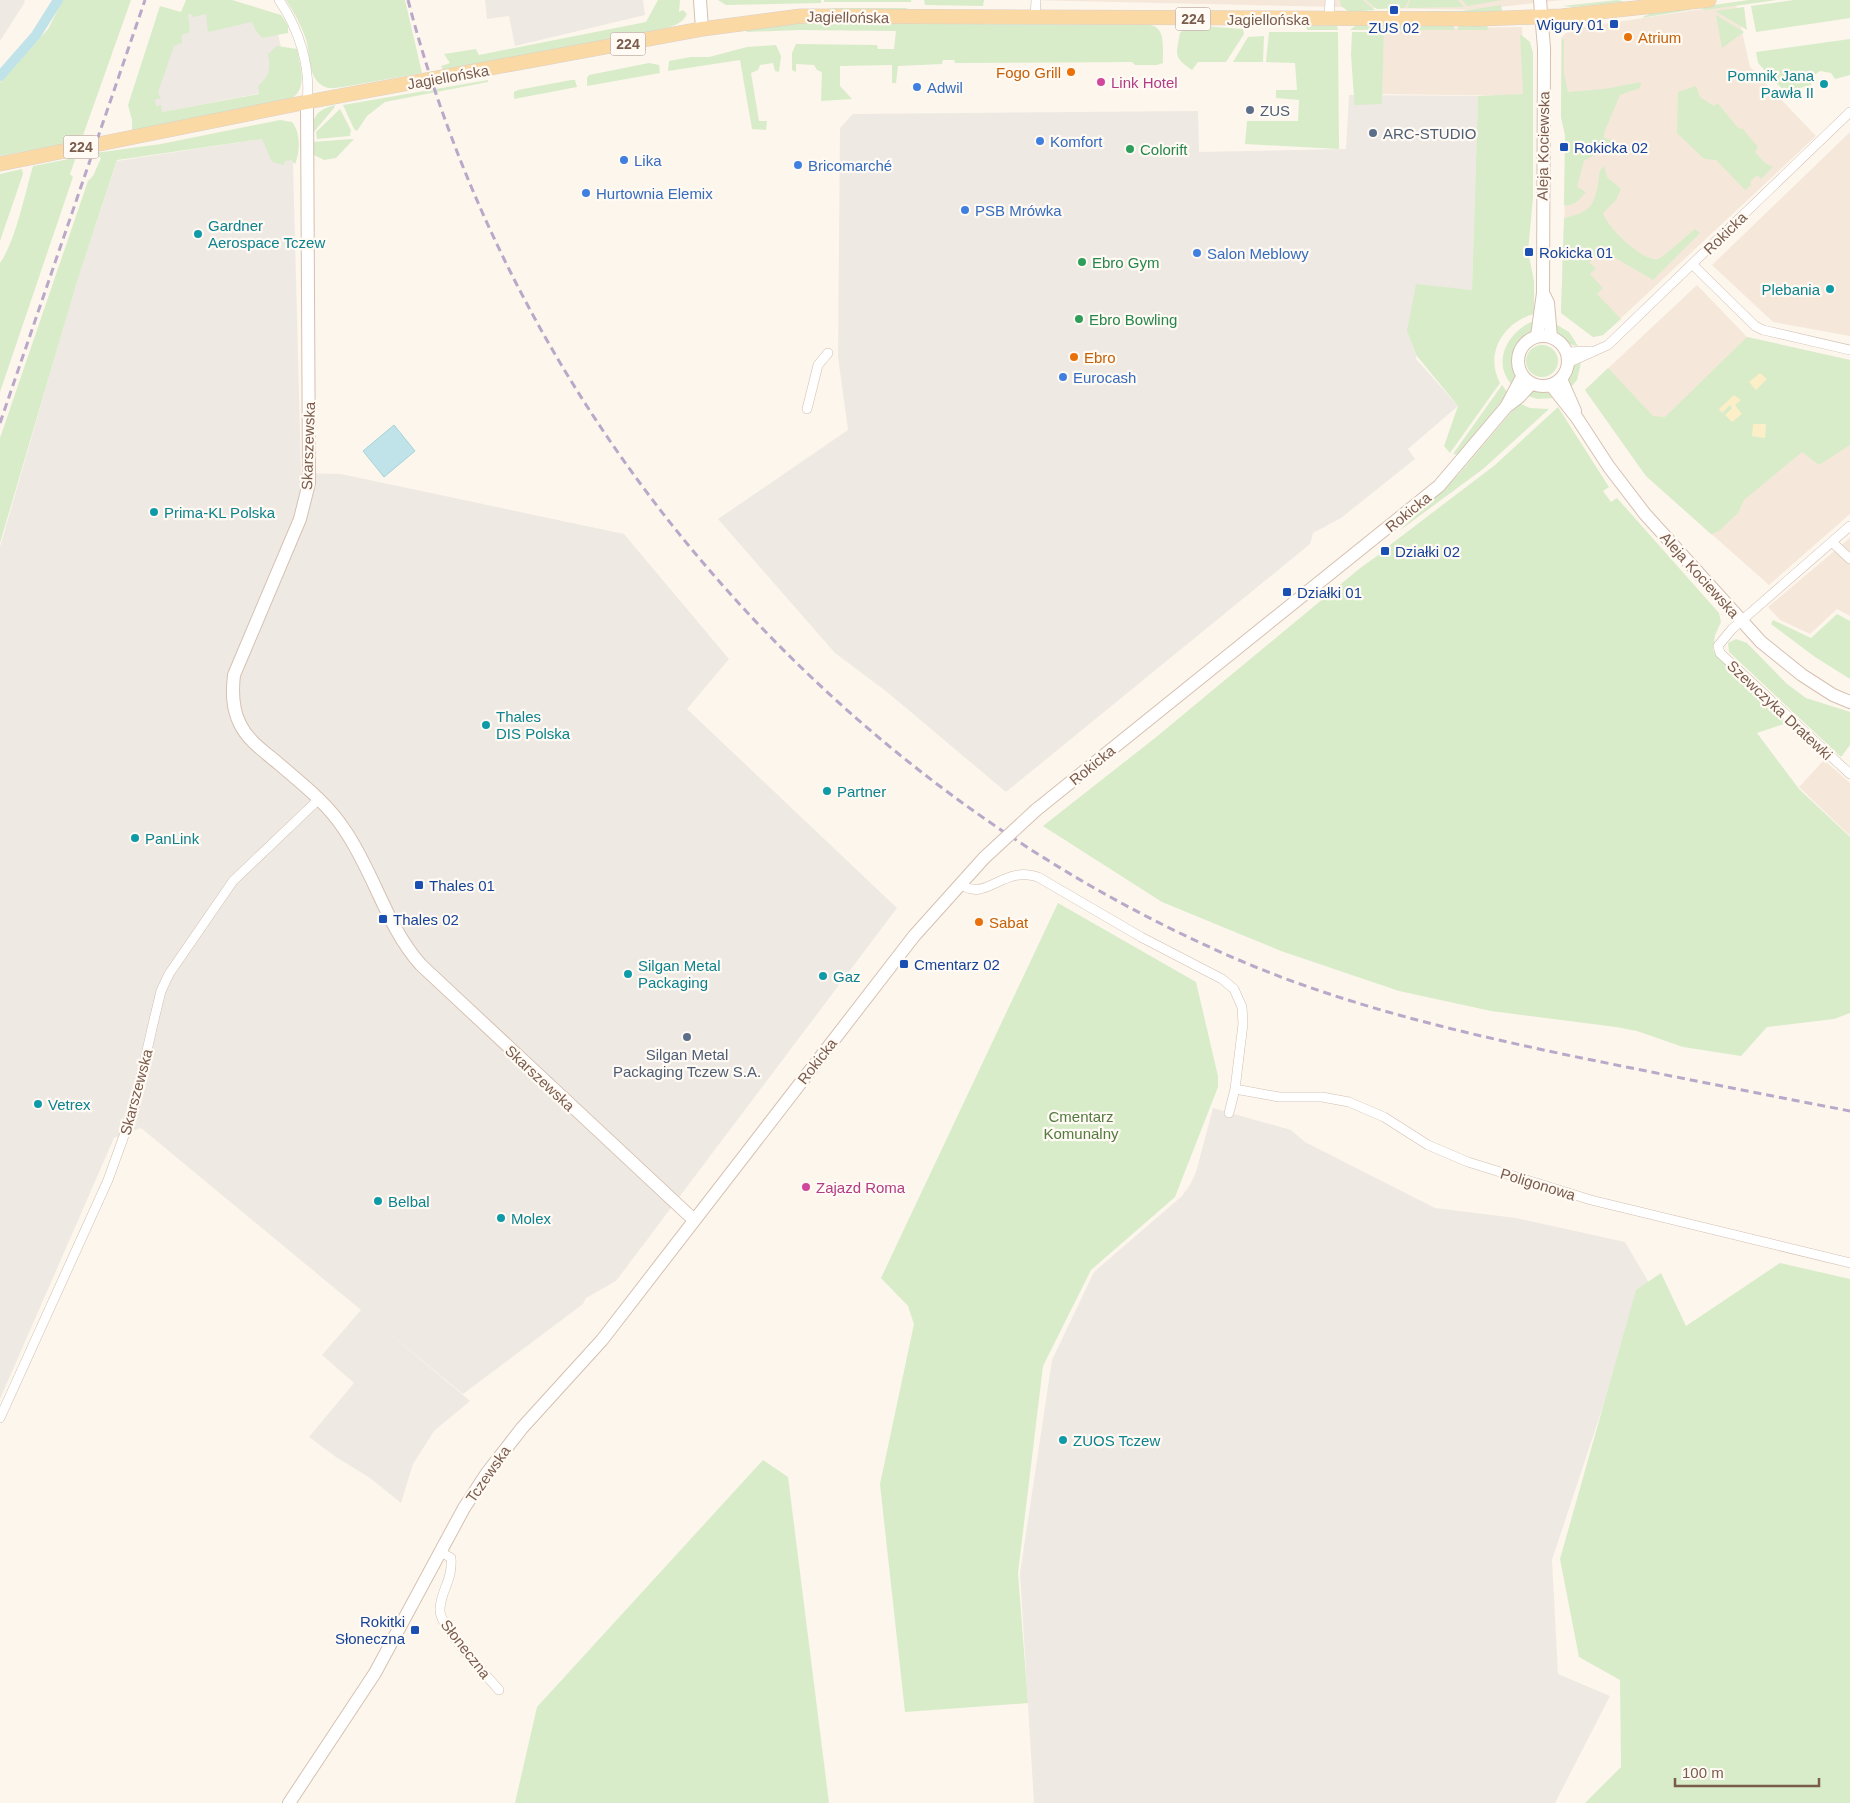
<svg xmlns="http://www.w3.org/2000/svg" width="1850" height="1803" font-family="Arial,sans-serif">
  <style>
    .residential { fill: #f5e8da }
    .industrial { fill: #efe9e4 }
    .green { fill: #d8ecc9 }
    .sand { fill: #fcefc7 }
    .water { fill: #bfe3e8; stroke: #a5d3da }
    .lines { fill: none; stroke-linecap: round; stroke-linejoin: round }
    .canal { stroke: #bfe3e8; stroke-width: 10 }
    .street-casing { stroke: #d1beb0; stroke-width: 10 }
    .secondary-casing { stroke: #d6c0b0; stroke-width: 14 }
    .primary-casing { stroke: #dad1cd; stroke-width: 15 }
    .street { stroke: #fff; stroke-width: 9 }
    .secondary { stroke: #fff; stroke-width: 12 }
    .primary { stroke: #fbd9a5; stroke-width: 14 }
    .rail { stroke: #b9a8c9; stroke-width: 3; stroke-dasharray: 8 5; stroke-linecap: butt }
    .secondary-bridge-casing { stroke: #d6c0b0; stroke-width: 14; stroke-linecap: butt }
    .secondary-bridge { stroke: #fff; stroke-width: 12 }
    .transit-dot { fill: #1a4fb4; stroke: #fffaf3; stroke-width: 2 }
    .food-dot { fill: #e8710a; stroke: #fffaf3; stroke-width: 2 }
    .hotel-dot { fill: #d1479c; stroke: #fffaf3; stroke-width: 2 }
    .culture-dot { fill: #0f9aa8; stroke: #fffaf3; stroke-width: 2 }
    .shop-dot { fill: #3f7fe0; stroke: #fffaf3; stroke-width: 2 }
    .service-dot { fill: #5c6f8a; stroke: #fffaf3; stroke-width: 2 }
    .leisure-dot { fill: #2e9e5b; stroke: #fffaf3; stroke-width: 2 }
    .labels { text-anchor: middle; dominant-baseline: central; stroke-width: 4.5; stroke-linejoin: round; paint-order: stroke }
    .shield { fill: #fffaf3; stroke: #a28b7f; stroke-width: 1 }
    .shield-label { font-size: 14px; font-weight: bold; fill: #7a5c4d }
    .street-label { font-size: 15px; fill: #7a5c4d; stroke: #fffaf3 }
    .transit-label { font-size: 15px; fill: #164399; stroke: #fffaf3; text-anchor: start }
    .food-label { font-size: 15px; fill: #c56008; stroke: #fffaf3; text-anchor: start }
    .culture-label { font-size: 15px; fill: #0d838f; stroke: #fffaf3; text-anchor: start }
    .hotel-label { font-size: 15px; fill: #b23c85; stroke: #fffaf3; text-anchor: start }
    .shop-label { font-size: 15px; fill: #366cbe; stroke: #fffaf3; text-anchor: start }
    .service-label { font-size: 15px; fill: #4e5e75; stroke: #fffaf3; text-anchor: start }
    .leisure-label { font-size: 15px; fill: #27864d; stroke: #fffaf3; text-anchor: start }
    .park-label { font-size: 15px; fill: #537a41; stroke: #fffaf3 }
  </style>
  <rect width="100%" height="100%" fill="#fdf6ec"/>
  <path class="residential" d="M1025 0H1563L1473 10Z
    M1736 4 1750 67 1816 136 1603 335 1593 337 1561 313 1566 168 1565 135 1561 117V38L1570 29Z
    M1522 27 1525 96 1382 94 1384 29Z
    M1850 132V336L1773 322 1712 265Z
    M1697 285 1747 337 1850 360V514L1769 585 1646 476 1585 390Z
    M1850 538V616L1837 609 1810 634 1780 620 1768 607Z
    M1824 760 1850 783V836L1799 787Z"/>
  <path class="industrial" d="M0 0H24L25 2 0 41Z
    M187 0 276 26 286 68 287 88 147 115Z
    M485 0H643L645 15 515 46 509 16 487 19Z
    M1349 95 1478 96 1472 290 1427 287 1416 359 1458 406 1408 449 1415 459 1341 518 1313 533 1310 544 1006 792 887 692 835 653 718 519 848 430 838 357 840 128 853 114 1198 111 1199 152 1346 149Z
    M280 136 293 163 301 473 341 474 624 534 729 659 687 709 897 908 616 1281 586 1298 583 1304 463 1394 377 1323 470 1401 434 1431 413 1464 401 1503 370 1478 336 1457 309 1437 354 1383 322 1355 361 1310 141 1128 114 1138 0 1399V547L73 294 117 161Z
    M1213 1108 1291 1130 1305 1142 1435 1208 1516 1218 1625 1242 1651 1286 1609 1388 1552 1560 1558 1674 1610 1696 1555 1803H1034L1020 1573 1052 1360 1094 1272 1182 1196 1190 1185 1196 1172Z"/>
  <path class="green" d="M63 0H131L81 141 0 156V82L48 29Z
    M186 0H232L281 15 288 26V33L262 38 256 31 252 22 208 32 206 14 193 17 191 14H188L190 32 182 35V43L174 46 158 92 161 99H155L156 106 161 105 162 112 259 94 258 86C270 76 271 68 268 54L277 46 297 49C300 66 309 90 289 100L132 132V120L128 105 160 6 181 12Z
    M286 0H405L422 73 343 87C335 88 327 90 320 84 308 74 310 53 306 39 301 25 294 12 286 0Z
    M658 0H680L679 12 683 10 687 14C682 25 670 27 659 30L443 70 441 66 450 63 444 54 476 49 479 55 646 22Z
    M718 0H821V3L726 5Z
    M824 0H911V2H824Z
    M924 0H984L983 6 925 5Z
    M1340 0H1363L1375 10 1349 12 1341 6Z
    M1366 0H1409L1405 8 1377 9Z
    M1410 0H1458L1464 7 1407 8Z
    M1462 0H1503L1467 6Z
    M1618 0 1625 2 1573 7 1562 6Z
    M1749 0H1777L1705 10 1699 7Z
    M1794 0H1850V18L1756 32 1751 6Z
    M1501 5 1502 11 1462 15 1422 11H1462Z
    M1744 7 1747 30 1715 11Z
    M825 8H908C893 19 844 9 825 8Z
    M1688 8 1690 10 1641 18 1651 13Z
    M1716 15 1744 32 1722 48Z
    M798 23 1150 25C1167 28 1162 49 1163 63L1157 65H1135L1132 62 955 63 954 60H943L942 64 898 66 896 83H892V65L840 66V86L852 99 821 101 822 72 817 70 814 65 796 64V72L792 70V53L796 44 877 45 878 49H894L896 31 799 30 747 32 746 30Z
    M1189 25 1243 29 1244 34 1226 62H1198L1192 70C1173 57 1176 55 1180 33Z
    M1306 25 1337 26 1338 30H1307Z
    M1355 26H1392V30H1350Z
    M1397 26H1454V30H1396Z
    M1458 26H1487L1489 30H1458Z
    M1269 32H1338L1339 149 1245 144 1247 121H1298L1299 100 1276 98V90H1297L1295 63 1266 62Z
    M1352 32H1384L1382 104 1355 105V111L1351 55Z
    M1520 34 1530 42 1533 53V198L1528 251 1534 281V314C1504 322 1484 353 1500 383L1450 453 1444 446 1458 406 1417 356 1407 331 1416 284 1472 290 1478 96 1523 94Z
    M1264 36 1263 62H1233L1248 37Z
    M1564 39V73L1568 92 1604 89 1641 82 1640 88 1620 95 1604 133V138L1612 140 1609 147 1584 161 1577 187 1586 192C1580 199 1574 207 1564 205L1565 135 1561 117 1562 40Z
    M1850 39V75L1835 79 1831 73 1820 71 1813 76 1811 85 1785 92 1758 63 1756 52Z
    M776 45 781 56 779 72 775 71 773 63 760 65 758 70 751 73 759 121H767L766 130 752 129 740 60 668 71 669 61 691 57H709L747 47Z
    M649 63 659 65 660 73 587 86V78L589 75Z
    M488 80V82L385 102 367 116 357 131 354 129 343 105Z
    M571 80H575L577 87 514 99V92L518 90Z
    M1696 86 1700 97 1714 106 1718 103 1720 106 1738 128 1743 129 1758 147 1755 152 1765 163 1773 167 1761 179 1757 175 1750 182 1751 185 1745 190 1716 160 1704 159 1677 133 1678 92Z
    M335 105 334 108 313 133C311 116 319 109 335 105Z
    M340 109 351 130 350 136 317 139 316 132Z
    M280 120 292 122C301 132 300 153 295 164L291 160 285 161 284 165 272 162 262 139 117 160 76 285 0 543V438L88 181 93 176 101 158 95 155V153L161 144Z
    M352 139H354L336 158 324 160 314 155 312 142Z
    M74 158 75 160 70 174 73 177 0 392V263C16 240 25 193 33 166Z
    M1604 166 1607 177 1621 189 1616 200 1603 213C1606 226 1644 263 1658 259 1664 257 1688 234 1695 229L1700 233 1653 280 1602 250 1589 263 1596 268 1590 274 1603 288 1597 294 1621 319 1603 335 1593 337 1561 313 1564 218C1587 213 1594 208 1598 184 1600 175 1597 173 1604 166Z
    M22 169 23 174 0 241V174Z
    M1531 322 1536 323C1532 334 1520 337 1516 347 1511 361 1518 373 1513 386 1491 364 1507 333 1531 322Z
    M1554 323 1569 332 1578 346C1565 345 1557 335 1554 323Z
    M1747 337 1850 360V445L1819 465 1802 452 1744 500 1738 513 1719 531 1711 534 1646 476 1585 390 1608 368 1653 416 1665 417Z
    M1526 361a16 16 0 1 1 32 0a16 16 0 1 1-32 0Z
    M1581 363 1577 380 1571 387C1566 376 1568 366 1581 363Z
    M1502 385 1508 393 1465 451 1461 455 1453 454Z
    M1537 389 1547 392 1554 398 1537 399 1525 395Z
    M1519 403 1530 408 1549 409 1483 469 1399 531 1458 475Z
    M1558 407 1609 487 1603 491 1611 502 1617 498 1719 613 1721 622 1715 635 1713 650 1747 687 1787 723 1757 733 1799 789 1850 837V1013L1834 1019 1767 1027 1741 1056 1683 1047 1637 1031 1616 1027 1491 1011 1399 991 1281 951 1162 902 1043 826 1155 738 1359 569 1381 553 1387 551 1386 548 1495 465Z
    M1837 614 1850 621V679L1815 657 1771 624 1773 620 1811 638Z
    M1736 639 1747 643 1787 684 1806 698 1850 712V745L1841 757 1729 652 1728 643Z
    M1058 903 1196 982 1218 1076V1087L1175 1197 1091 1270 1043 1366 1018 1573 1028 1703 905 1712 880 1484 914 1324 908 1306 881 1278Z
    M1780 1263 1850 1279V1803H1585L1621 1767 1620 1680 1579 1657 1560 1559 1636 1290 1661 1273 1686 1326Z
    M763 1460 788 1477 829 1803H515L537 1707Z"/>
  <path class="sand" d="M1760 373 1767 379 1756 390 1749 382Z
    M1734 395 1741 400 1735 405 1742 414 1732 422 1725 415 1732 408 1730 405 1722 413 1719 409Z
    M1753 424H1766L1765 438 1752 436Z"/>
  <path class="water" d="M394 425 415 451 384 477 363 451Z"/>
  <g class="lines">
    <path class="canal" d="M0 76 36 35 58 0"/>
    <defs>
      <path id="street" d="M279 0C299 29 311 67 307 102
        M1035 19 1036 0
        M1329 19 1330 0
        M1692 264 1755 326 1763 330 1850 350
        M1566 352 1591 351
        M1568 363 1608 345 1850 112
        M807 409 818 365 828 353
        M1850 526 1732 629 1718 646 1720 653 1850 774
        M1832 542 1850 559
        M960 884C987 903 1002 865 1038 877L1141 937 1222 979 1234 989 1242 1007 1243 1024 1235 1089 1229 1113
        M1235 1089 1279 1097H1322L1349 1102 1384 1117 1428 1145 1468 1162 1591 1200 1850 1263
        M0 1418 108 1180 134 1108 153 1024 161 991 169 974 233 881 319 799
        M441 1552 451 1558C453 1581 440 1591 440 1610 439 1627 487 1676 499 1690"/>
      <path id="secondary" d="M700 0 702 29
        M307 102 309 483 300 519 234 675C232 692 232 708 240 724 248 741 265 752 279 764 302 784 327 803 344 829 374 872 386 926 421 965L694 1220
        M1544 295 1548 303 1551 337
        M1518 361a25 25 0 1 1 50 0a25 25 0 1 1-50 0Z
        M1537 336 1543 293 1544 48 1540 0
        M1561 379 1575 411
        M1551 385 1577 418 1609 467 1645 514 1761 642 1802 675 1833 695 1850 702
        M1506 407 1522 377
        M1036 810 1439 486 1506 407 1519 397 1531 384
        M289 1803 375 1673 464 1508 487 1473 522 1428 602 1340 914 936 984 858"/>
      <path id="primary" d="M0 164 307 102 702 29 801 16 1479 19 1562 16 1709 0"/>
    </defs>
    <use href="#street" class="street-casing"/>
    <use href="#secondary" class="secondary-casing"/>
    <use href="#primary" class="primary-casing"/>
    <use href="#street" class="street"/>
    <use href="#secondary" class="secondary"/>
    <use href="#primary" class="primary"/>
    <path class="rail" d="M408 0C520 431 842 795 1253 966 1356 1008 1463 1033 1572 1056 1665 1075 1757 1093 1850 1111
      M0 423 145 0"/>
    <defs>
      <path id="secondary-bridge" d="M984 858 1036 810"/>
    </defs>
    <use href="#secondary-bridge" class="secondary-bridge-casing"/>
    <use href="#secondary-bridge" class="secondary-bridge"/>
  </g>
  <g class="transit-dot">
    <rect x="1389" y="5" width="10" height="10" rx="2.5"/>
    <rect x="1609" y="19" width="10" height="10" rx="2.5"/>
    <rect x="1559" y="142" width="10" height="10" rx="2.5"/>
    <rect x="1524" y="247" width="10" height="10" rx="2.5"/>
    <rect x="1380" y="546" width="10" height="10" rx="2.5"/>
    <rect x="1282" y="587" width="10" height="10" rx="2.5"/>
    <rect x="414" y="880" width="10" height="10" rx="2.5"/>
    <rect x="378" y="914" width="10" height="10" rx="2.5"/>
    <rect x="899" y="959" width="10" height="10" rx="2.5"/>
    <rect x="410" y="1625" width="10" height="10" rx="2.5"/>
  </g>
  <g class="food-dot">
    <circle cx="1628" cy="37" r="5"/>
    <circle cx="1071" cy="72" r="5"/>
    <circle cx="1074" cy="357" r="5"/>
    <circle cx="979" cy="922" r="5"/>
  </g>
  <g class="hotel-dot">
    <circle cx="1101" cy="82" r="5"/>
    <circle cx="806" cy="1187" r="5"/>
  </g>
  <g class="culture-dot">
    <circle cx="1824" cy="84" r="5"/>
    <circle cx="198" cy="234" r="5"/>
    <circle cx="1830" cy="289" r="5"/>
    <circle cx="154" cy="512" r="5"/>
    <circle cx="486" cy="725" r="5"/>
    <circle cx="827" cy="791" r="5"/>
    <circle cx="135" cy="838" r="5"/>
    <circle cx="628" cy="974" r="5"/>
    <circle cx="823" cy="976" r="5"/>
    <circle cx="38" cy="1104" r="5"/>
    <circle cx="378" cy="1201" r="5"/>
    <circle cx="501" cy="1218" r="5"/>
    <circle cx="1063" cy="1440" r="5"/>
  </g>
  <g class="shop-dot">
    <circle cx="917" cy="87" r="5"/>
    <circle cx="1040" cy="141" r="5"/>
    <circle cx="624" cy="160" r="5"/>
    <circle cx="798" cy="165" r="5"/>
    <circle cx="586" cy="193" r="5"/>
    <circle cx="965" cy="210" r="5"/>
    <circle cx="1197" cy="253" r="5"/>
    <circle cx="1063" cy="377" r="5"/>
  </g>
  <g class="service-dot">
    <circle cx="1250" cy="110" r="5"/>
    <circle cx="1373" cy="133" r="5"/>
    <circle cx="687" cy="1037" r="5"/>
  </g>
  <g class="leisure-dot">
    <circle cx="1130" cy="149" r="5"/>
    <circle cx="1082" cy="262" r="5"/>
    <circle cx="1079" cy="319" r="5"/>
  </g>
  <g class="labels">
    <g class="shield">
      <rect x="1175.5" y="7.5" width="35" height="23" rx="4"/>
      <rect x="610.5" y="32.5" width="35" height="23" rx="4"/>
      <rect x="63.5" y="135.5" width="35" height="23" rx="4"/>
    </g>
    <g class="shield-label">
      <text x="1193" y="19">224</text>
      <text x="628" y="44">224</text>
      <text x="81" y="147">224</text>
    </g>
    <g class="street-label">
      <text transform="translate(848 17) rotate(1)">Jagiellońska</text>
      <text x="1268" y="19">Jagiellońska</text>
      <text transform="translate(448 77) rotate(-10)">Jagiellońska</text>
      <text transform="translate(1543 146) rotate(-89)">Aleja Kociewska</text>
      <text transform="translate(1725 233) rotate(-44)">Rokicka</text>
      <text transform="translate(308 446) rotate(-88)">Skarszewska</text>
      <text transform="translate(1408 512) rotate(-39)">Rokicka</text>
      <text transform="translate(1700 575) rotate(48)">Aleja Kociewska</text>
      <text transform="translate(1780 710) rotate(43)">Szewczyka Dratewki</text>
      <text transform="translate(1092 765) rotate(-39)">Rokicka</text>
      <text transform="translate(817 1061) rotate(-52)">Rokicka</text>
      <text transform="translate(540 1078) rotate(43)">Skarszewska</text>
      <text transform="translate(136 1092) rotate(-75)">Skarszewska</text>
      <text transform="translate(1538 1184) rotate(17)">Poligonowa</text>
      <text transform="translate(488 1474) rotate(-55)">Tczewska</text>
      <text transform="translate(466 1649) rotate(52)">Słoneczna</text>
    </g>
    <g class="transit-label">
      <text x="1604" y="24" text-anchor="end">Wigury 01</text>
      <text x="1394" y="27" text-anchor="middle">ZUS 02</text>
      <text x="1574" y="147">Rokicka 02</text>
      <text x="1539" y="252">Rokicka 01</text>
      <text x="1395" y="551">Działki 02</text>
      <text x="1297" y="592">Działki 01</text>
      <text x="429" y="885">Thales 01</text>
      <text x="393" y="919">Thales 02</text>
      <text x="914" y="964">Cmentarz 02</text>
      <text x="405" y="1621" text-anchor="end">Rokitki<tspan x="405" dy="17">Słoneczna</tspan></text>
    </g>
    <g class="food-label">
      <text x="1638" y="37">Atrium</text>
      <text x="1061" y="72" text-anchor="end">Fogo Grill</text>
      <text x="1084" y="357">Ebro</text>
      <text x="989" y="922">Sabat</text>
    </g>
    <g class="culture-label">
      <text x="1814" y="75" text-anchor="end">Pomnik Jana<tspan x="1814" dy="17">Pawła II</tspan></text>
      <text x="208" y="225">Gardner<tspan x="208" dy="17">Aerospace Tczew</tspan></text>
      <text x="1820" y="289" text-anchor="end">Plebania</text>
      <text x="164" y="512">Prima-KL Polska</text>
      <text x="496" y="716">Thales<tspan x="496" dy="17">DIS Polska</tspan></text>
      <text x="837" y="791">Partner</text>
      <text x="145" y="838">PanLink</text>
      <text x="638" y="965">Silgan Metal<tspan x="638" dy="17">Packaging</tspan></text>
      <text x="833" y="976">Gaz</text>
      <text x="48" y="1104">Vetrex</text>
      <text x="388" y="1201">Belbal</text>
      <text x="511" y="1218">Molex</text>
      <text x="1073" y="1440">ZUOS Tczew</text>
    </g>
    <g class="hotel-label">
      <text x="1111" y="82">Link Hotel</text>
      <text x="816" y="1187">Zajazd Roma</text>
    </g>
    <g class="shop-label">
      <text x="927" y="87">Adwil</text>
      <text x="1050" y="141">Komfort</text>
      <text x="634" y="160">Lika</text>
      <text x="808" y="165">Bricomarché</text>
      <text x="596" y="193">Hurtownia Elemix</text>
      <text x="975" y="210">PSB Mrówka</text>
      <text x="1207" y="253">Salon Meblowy</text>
      <text x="1073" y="377">Eurocash</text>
    </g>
    <g class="service-label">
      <text x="1260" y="110">ZUS</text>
      <text x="1383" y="133">ARC-STUDIO</text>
      <text x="687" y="1054" text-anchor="middle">Silgan Metal<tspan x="687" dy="17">Packaging Tczew S.A.</tspan></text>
    </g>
    <g class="leisure-label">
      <text x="1140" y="149">Colorift</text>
      <text x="1092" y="262">Ebro Gym</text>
      <text x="1089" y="319">Ebro Bowling</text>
    </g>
    <g class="park-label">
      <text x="1081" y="1116">Cmentarz<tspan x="1081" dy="17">Komunalny</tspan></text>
    </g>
  </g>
  <path d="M1675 1778v8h144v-8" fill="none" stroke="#7a5c4d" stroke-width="2.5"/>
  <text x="1682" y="1778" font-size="15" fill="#7a5c4d" stroke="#fffaf3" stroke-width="4" paint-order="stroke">100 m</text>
</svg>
